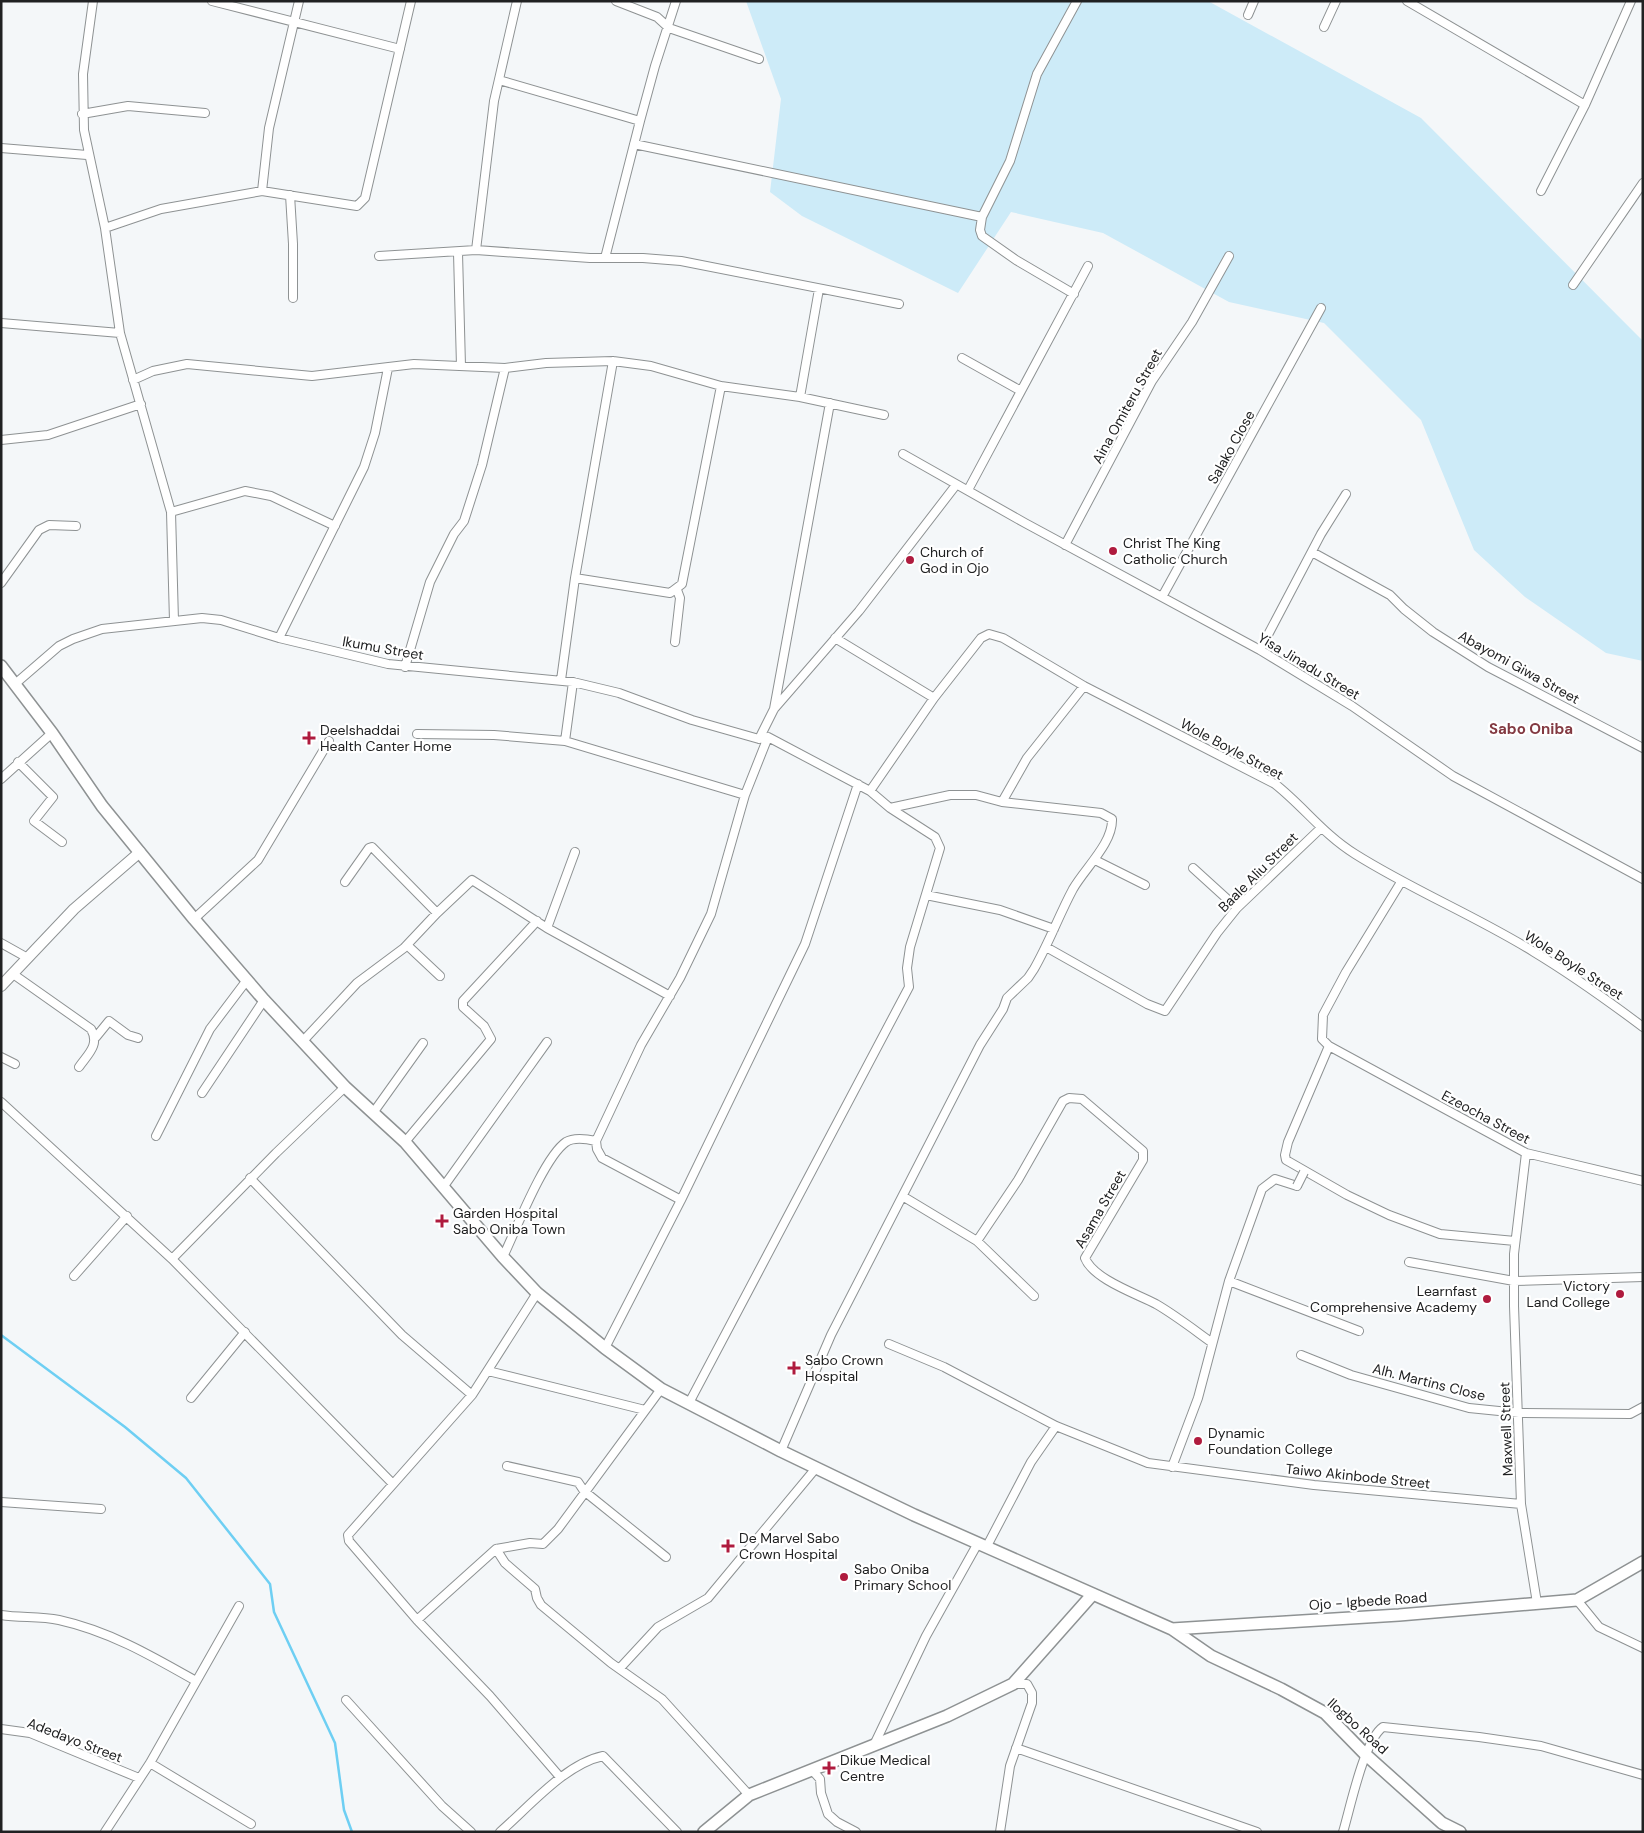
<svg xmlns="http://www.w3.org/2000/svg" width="1644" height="1833" font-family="'DM Sans',sans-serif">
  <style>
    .green { fill: #cdebf8 }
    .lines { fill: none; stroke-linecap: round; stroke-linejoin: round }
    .stream { stroke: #6ecff3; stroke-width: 2.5 }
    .minor-casing { stroke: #8e9293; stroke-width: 10 }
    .tertiary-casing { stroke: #8e9293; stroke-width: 12 }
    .secondary-casing { stroke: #8e9293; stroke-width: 14 }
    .minor { stroke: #fff; stroke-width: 8 }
    .tertiary { stroke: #fff; stroke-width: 10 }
    .secondary { stroke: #fff; stroke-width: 11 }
    .minor-bridge-casing { stroke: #8e9293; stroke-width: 10; stroke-linecap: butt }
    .minor-bridge { stroke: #fff; stroke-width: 8 }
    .poi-dot { fill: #af1b3e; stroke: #fff; stroke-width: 2 }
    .labels { text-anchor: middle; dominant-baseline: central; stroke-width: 4.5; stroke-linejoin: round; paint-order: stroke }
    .street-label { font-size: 14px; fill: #202122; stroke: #fff }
    .poi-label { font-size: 14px; fill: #202122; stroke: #fff; text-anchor: start }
    .neighbourhood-label { font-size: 15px; font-weight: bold; fill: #833a42; stroke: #fff }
  </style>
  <rect width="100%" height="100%" fill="#f4f7f9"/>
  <path class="green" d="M746 1H1208L1421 118 1643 341V661L1606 653 1525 597 1474 550 1421 420 1324 323 1229 302 1103 233 1011 212 958 293 802 216 770 192 781 99Z"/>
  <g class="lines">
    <path class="stream" d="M1 1335 125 1427 186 1478 270 1584 274 1612 335 1743 344 1810 352 1832"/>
    <defs>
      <path id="minor" d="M93 1 83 74 84 130 105 228 120 333 171 512 174 621
        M212 1 400 49
        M616 1 657 17 669 28 759 59
        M1407 1 1585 105
        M1248 15 1254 1
        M1324 27 1336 1
        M499 80 640 121 605 258
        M82 114 128 106 205 113
        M640 121 655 66 676 1
        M634 144 982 217
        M1 148 87 155
        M262 191 269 128 299 1
        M1541 191 1585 105 1631 1
        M290 195 293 244V298
        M105 228 161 209 262 191 357 206 365 198 411 1
        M476 250 494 101 517 1
        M458 253 461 366
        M379 256 476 250 590 258H643L681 261 899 304
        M1573 285 1643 183
        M1074 294 1016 260 982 236 980 230 982 217 1010 161 1037 74 1077 1
        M1 323 120 333
        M962 358 1021 391
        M133 380 153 371 187 364 312 376 414 364 505 368 546 363 613 361 651 366 721 386 800 397 884 415
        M800 397 819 289
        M1 440 48 435 141 404
        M903 454 1025 523 1260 650 1352 706 1453 776 1643 879
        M968 490 1088 266
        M171 512 245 491 271 496 335 526
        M1065 545 1152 381 1192 322 1229 256
        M1312 552 1390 595 1404 609 1433 632 1488 667 1643 748
        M575 578 670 593 682 584 721 386
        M1 583 39 530 49 525 76 526
        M1162 597 1321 308
        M279 638 364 467 375 433 388 368
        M835 638 934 698
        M675 642 680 598 677 590
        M1260 650 1321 534 1346 494
        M405 667 430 582 454 534 464 521 482 465 505 368
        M561 680 575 578 613 361
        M15 684 59 646 73 639 102 629 202 618 221 620 279 638 388 664 573 682 619 693 692 720 759 739 768 737 870 791 890 808 950 795H976L1002 802 1027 758 1084 686
        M774 709 830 403
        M417 734 494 735 565 741 745 795 768 737
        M759 739 774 709 859 611 956 485
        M565 741 573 682
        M18 762 53 797 34 821 62 842
        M1 779 52 733
        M870 791 934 698 981 638 989 634 1003 638 1084 686 1275 784C1303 806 1324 835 1355 854 1412 890 1476 916 1534 952 1572 975 1607 1000 1643 1027
        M1095 860 1145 885
        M1193 868 1237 908
        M345 882 369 848 372 847 437 913
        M1401 882 1346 972 1323 1015 1322 1039 1329 1046 1288 1142 1285 1155 1286 1160 1347 1195 1389 1215 1440 1234 1515 1241
        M926 895 1000 910 1054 929
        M194 919 258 860 329 741
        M547 928 575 852
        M1 943 26 957
        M407 945 440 976
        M1046 947 1147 1004 1165 1011 1217 933 1237 908 1321 828
        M13 974 91 1029C100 1045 88 1054 79 1067
        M96 1037 109 1021 128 1035 138 1038
        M303 1041 357 983 404 948 437 913 472 880 547 928 670 996
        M1329 1046 1526 1153 1643 1181
        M1 1057 15 1064
        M202 1093 264 1000
        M1 1102 172 1259 393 1484
        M373 1113 423 1043
        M156 1136 210 1029 247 980
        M405 1142 491 1039 484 1026 463 1007V1001L537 921
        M1526 1153 1514 1254V1306L1521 1504 1537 1603
        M250 1178 402 1335 472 1395
        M444 1186 547 1042
        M904 1197 977 1241 1034 1296
        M681 1200 602 1158 597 1149 596 1141 641 1045 680 978 711 914 745 795
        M977 1241 1018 1180 1063 1101 1069 1098 1082 1099 1143 1151V1160L1085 1258C1093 1279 1137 1294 1156 1304 1175 1315 1193 1329 1211 1342
        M503 1257C515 1232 544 1157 566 1142 574 1137 587 1139 596 1141
        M172 1259 276 1153 345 1087
        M1409 1262 1514 1281 1643 1277
        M74 1276 127 1216
        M1229 1281 1359 1331
        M537 1293 472 1395 348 1535 349 1541 417 1620 490 1696 560 1777
        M889 1344 944 1367 1056 1426 1148 1463 1314 1485 1521 1504
        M605 1348 681 1200 805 944 858 784
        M1301 1355 1351 1375 1469 1408 1519 1413 1630 1414 1643 1407
        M488 1371 645 1410
        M191 1398 245 1332
        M689 1403 909 987 907 968 910 947 940 848 935 837 890 808
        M781 1451 831 1335 980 1045 1003 1009 1007 998 1028 978 1034 969C1049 943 1059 915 1073 889 1085 868 1113 843 1112 819L1101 813 1002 802
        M507 1466 578 1482 584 1491 666 1557
        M1172 1467 1198 1398 1229 1281 1262 1189 1275 1179 1297 1186
        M1 1502 101 1509
        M987 1546 1031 1462 1056 1426
        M496 1549 505 1563 535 1589 537 1598 541 1605 611 1663 662 1699 749 1795
        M1577 1600 1599 1627 1643 1648
        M1 1615C20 1618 40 1616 59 1620 109 1631 152 1656 196 1681
        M417 1620 496 1549 530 1543 543 1544 558 1529 661 1389
        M620 1668 658 1627 708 1598 816 1468
        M346 1700 442 1806 471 1832
        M1 1729 30 1733 139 1778
        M874 1745 926 1636 978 1543
        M1016 1748 1257 1832
        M150 1763 251 1824
        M812 1770 820 1779 821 1793 828 1814 837 1822 856 1832
        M105 1832 150 1763 239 1606
        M500 1832C529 1807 565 1764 603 1756L677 1832
        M1000 1832 1010 1766 1032 1703V1693L1027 1684H1013
        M1343 1832C1350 1809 1364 1740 1383 1727L1479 1737 1541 1746 1643 1775"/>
      <path id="tertiary" d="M1 986 74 909 140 852"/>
      <path id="secondary" d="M1 666 52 733 102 806 194 919 264 1000 345 1087 405 1142 503 1257 537 1293 605 1348 661 1389 781 1451 914 1515 1172 1629 1399 1615 1577 1600 1643 1562
        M1172 1629 1211 1656 1281 1689 1325 1713 1365 1754 1442 1823 1460 1832
        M704 1832 749 1795 947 1716 1013 1684 1092 1595"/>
    </defs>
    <use href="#minor" class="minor-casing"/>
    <use href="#tertiary" class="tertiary-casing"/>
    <use href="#secondary" class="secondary-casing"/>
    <use href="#minor" class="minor"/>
    <use href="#tertiary" class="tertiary"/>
    <use href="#secondary" class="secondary"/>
    <defs>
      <path id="minor-bridge" d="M1297 1186 1304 1172"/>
    </defs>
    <use href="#minor-bridge" class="minor-bridge-casing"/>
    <use href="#minor-bridge" class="minor-bridge"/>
  </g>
  <g class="poi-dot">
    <circle cx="1113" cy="551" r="5"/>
    <circle cx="910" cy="560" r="5"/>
    <path d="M306.5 730.5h5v5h5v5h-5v5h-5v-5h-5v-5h5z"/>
    <path d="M439.5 1213.5h5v5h5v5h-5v5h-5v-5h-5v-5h5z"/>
    <circle cx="1620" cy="1294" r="5"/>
    <circle cx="1487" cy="1299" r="5"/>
    <path d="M791.5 1360.5h5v5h5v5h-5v5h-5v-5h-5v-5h5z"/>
    <circle cx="1198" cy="1441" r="5"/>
    <path d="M725.5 1538.5h5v5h5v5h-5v5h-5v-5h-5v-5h5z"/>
    <circle cx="844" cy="1577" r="5"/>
    <path d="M826.5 1760.5h5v5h5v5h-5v5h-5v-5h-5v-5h5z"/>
  </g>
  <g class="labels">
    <g class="street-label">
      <text transform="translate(1127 406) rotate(-61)">Aina Omiteru Street</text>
      <text transform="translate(1231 447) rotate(-61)">Salako Close</text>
      <text transform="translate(383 648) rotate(10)">Ikumu Street</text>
      <text transform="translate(1309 666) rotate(31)">Yisa Jinadu Street</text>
      <text transform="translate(1519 667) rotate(29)">Abayomi Giwa Street</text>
      <text transform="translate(1232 749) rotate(28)">Wole Boyle Street</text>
      <text transform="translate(1258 872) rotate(-45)">Baale Aliu Street</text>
      <text transform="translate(1574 965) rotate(33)">Wole Boyle Street</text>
      <text transform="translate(1486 1117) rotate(28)">Ezeocha Street</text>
      <text transform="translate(1100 1209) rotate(-60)">Asama Street</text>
      <text transform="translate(1429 1382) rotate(14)">Alh. Martins Close</text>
      <text transform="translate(1506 1429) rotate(-92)">Maxwell Street</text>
      <text transform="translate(1358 1476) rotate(6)">Taiwo Akinbode Street</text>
      <text transform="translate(1368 1601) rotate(-4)">Ojo - Igbede Road</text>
      <text transform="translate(1358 1726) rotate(42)">Ilogbo Road</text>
      <text transform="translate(75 1740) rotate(21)">Adedayo Street</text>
    </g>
    <g class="poi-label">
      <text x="1123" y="543">Christ The King<tspan x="1123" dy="16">Catholic Church</tspan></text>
      <text x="920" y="552">Church of<tspan x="920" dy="16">God in Ojo</tspan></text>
      <text x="320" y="730">Deelshaddai<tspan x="320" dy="16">Health Canter Home</tspan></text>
      <text x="453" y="1213">Garden Hospital<tspan x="453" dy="16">Sabo Oniba Town</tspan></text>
      <text x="1610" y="1286" text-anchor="end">Victory<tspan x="1610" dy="16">Land College</tspan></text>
      <text x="1477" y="1291" text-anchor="end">Learnfast<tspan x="1477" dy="16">Comprehensive Academy</tspan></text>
      <text x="805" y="1360">Sabo Crown<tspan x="805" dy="16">Hospital</tspan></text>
      <text x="1208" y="1433">Dynamic<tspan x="1208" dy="16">Foundation College</tspan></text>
      <text x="739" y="1538">De Marvel Sabo<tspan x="739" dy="16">Crown Hospital</tspan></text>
      <text x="854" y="1569">Sabo Oniba<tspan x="854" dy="16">Primary School</tspan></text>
      <text x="840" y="1760">Dikue Medical<tspan x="840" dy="16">Centre</tspan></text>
    </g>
    <g class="neighbourhood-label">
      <text x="1531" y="729">Sabo Oniba</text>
    </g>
  </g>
  <rect width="1644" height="1833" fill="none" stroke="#202122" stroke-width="5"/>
</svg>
